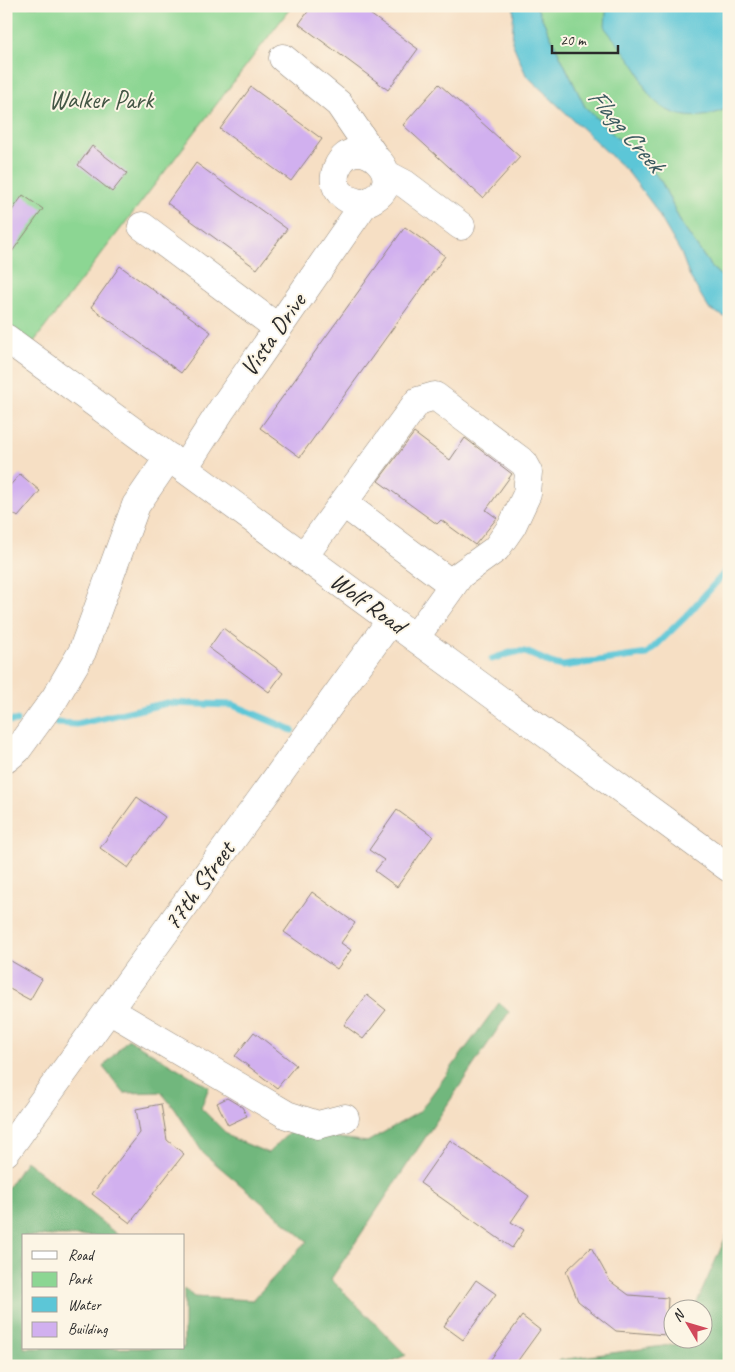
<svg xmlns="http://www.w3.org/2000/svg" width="735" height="1372" font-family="Caveat,sans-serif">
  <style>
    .green { fill: #8cd693; stroke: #5c805f }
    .forest { fill: #71b77d; stroke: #4e7154 }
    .water { fill: #5cc6d7; stroke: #447881 }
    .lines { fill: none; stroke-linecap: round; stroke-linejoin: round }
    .stream { stroke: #5cc6d7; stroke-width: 7 }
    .building { fill: #d1b0ef }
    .minor-casing { stroke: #908578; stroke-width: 29 }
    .minor { stroke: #fff; stroke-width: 28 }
    .labels { text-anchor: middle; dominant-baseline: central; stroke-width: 4; stroke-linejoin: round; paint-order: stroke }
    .park-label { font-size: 25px; fill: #435645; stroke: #fcf5e5 }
    .street-label { font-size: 25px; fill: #2b2b2b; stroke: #fcf5e5 }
    .water-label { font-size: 26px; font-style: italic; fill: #3a5a5f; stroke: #fcf5e5 }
  </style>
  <rect width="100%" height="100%" fill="#fcf5e5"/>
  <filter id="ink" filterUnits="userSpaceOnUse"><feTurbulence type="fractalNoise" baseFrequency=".02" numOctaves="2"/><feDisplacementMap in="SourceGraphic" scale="10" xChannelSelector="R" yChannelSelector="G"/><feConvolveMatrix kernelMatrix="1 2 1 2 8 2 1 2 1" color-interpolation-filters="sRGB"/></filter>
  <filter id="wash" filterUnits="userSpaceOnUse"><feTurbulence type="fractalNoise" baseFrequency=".0096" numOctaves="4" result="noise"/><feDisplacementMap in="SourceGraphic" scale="20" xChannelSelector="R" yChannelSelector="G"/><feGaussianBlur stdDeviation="1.12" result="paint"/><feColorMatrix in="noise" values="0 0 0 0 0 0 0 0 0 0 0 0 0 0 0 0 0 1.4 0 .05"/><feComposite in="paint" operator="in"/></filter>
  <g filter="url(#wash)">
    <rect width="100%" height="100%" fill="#f6dfc4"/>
    <path class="green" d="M6 6H292L26 352 6 338Z
      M536 6H729V283L712 268 682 225 662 183 641 155 616 137 585 107Z"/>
    <path class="forest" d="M499 1003 509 1012 331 1279 406 1355 382 1366H6V1190L26 1161 119 1236H24V1348H184V1288L194 1297 253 1300 307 1241 203 1153 175 1109 161 1092 124 1093 103 1067 128 1039 209 1087 201 1108 230 1137 268 1153 291 1131 367 1142 419 1112Z
      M729 1230V1366H555L560 1360 678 1344 680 1340H702V1310L694 1309Z"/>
    <path class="water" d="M514 6H536L585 107 616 137 641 155 662 183 682 225 712 268 729 283V319L709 309 690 277 681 253 653 205 628 172 526 75 512 42Z
      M611 6H729V107C700 124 662 119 645 88 642 83 641 76 638 71 628 55 616 42 605 28L606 12Z"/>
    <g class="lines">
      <path class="stream" d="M492 659C502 656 514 650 524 652 538 655 548 665 563 666L647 654 686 616 729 568
        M6 721H16
        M57 723 77 724 167 703 233 705 292 730"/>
    </g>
    <g id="blocks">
      <path class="building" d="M312 6H359L418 49 388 90 299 24Z
        M439 84 520 157 483 198 403 125Z
        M251 87 322 139 291 181 220 129Z
        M92 146 127 173 112 192 78 165Z
        M196 163 287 229 257 269 167 203Z
        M23 195 43 209 6 260V219Z
        M405 227 445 256 300 457 260 428Z
        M120 266 211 332 181 373 91 307Z
        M414 433 450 460 465 438 512 474 486 510 497 518 475 545 441 520 437 524 378 481Z
        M20 474 40 491 18 517 6 508V490Z
        M223 628 283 673 269 692 209 648Z
        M137 797 165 817 128 868 100 848Z
        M397 810 433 836 397 887 375 871 384 860 369 850Z
        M312 892 355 923 341 943 351 950 337 969 284 932Z
        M6 958 42 979 30 1000 6 987Z
        M367 995 386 1010 363 1039 344 1025Z
        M254 1032 296 1065 277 1088 235 1056Z
        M227 1098 242 1107 247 1116 228 1125 217 1103Z
        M161 1104 167 1140 184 1154 130 1223 92 1194 140 1133 136 1109Z
        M450 1140 529 1196 511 1222 524 1230 512 1248 420 1183Z
        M591 1247 610 1281 629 1295 668 1298 666 1335 616 1331 578 1301 566 1271Z
        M476 1280 496 1294 463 1340 444 1326Z
        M522 1316 540 1330 514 1366H486Z"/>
    </g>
  </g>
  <g filter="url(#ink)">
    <use href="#blocks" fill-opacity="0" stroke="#908578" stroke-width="1"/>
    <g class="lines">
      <defs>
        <path id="minor" d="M283 58 339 104 375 157
          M386 174 405 184 461 226
          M142 226 278 328
          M6 338 729 868
          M184 468 222 409 365 203C419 182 356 124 337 168 328 188 346 203 365 203
          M343 503 453 585
          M304 556 418 401 435 396 524 463 529 472 527 494 512 526 496 549 460 575 415 638
          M6 759 17 750 55 698 82 652 136 505 169 457
          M109 1010 287 1115 318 1125 345 1118
          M6 1152 391 620"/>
      </defs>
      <use href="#minor" class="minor-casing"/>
      <use href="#minor" class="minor"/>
    </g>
  </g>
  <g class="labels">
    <g class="park-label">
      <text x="101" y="100">Walker Park</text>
    </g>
    <g class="street-label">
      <text transform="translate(273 335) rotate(-55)">Vista Drive</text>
      <text transform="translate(368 603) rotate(36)">Wolf Road</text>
      <text transform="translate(199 886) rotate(-54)">77th Street</text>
    </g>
    <g class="water-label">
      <text transform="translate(626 130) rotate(49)">Flagg Creek</text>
    </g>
  </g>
  <rect width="735" height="1372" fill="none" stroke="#fcf5e5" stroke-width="25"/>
  <rect x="22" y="1234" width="162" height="115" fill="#fcf5e5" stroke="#a8a49b"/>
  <rect x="32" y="1251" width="25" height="8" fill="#ffffff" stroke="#a8a49b"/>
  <text x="68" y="1260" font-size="15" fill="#2b2b2b">Road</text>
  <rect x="32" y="1272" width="25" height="15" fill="#8cd693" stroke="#a8a49b"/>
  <text x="68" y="1284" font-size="15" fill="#2b2b2b">Park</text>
  <rect x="32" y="1297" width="25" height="15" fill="#5cc6d7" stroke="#a8a49b"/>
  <text x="68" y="1310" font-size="15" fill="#2b2b2b">Water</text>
  <rect x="32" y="1322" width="25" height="15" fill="#d1b0ef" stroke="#a8a49b"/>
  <text x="68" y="1334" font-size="15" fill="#2b2b2b">Building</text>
  <g transform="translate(688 1324) rotate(308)"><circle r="24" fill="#fcf5e5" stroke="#a8a49b"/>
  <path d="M0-4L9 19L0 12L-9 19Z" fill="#d1495b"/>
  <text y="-8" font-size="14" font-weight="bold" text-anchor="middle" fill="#2b2b2b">N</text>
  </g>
  <path d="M552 45v8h66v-8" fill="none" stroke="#2b2b2b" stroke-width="2.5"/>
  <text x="560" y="45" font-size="15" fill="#2b2b2b" stroke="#fcf5e5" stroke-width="4" paint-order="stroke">20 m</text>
</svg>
